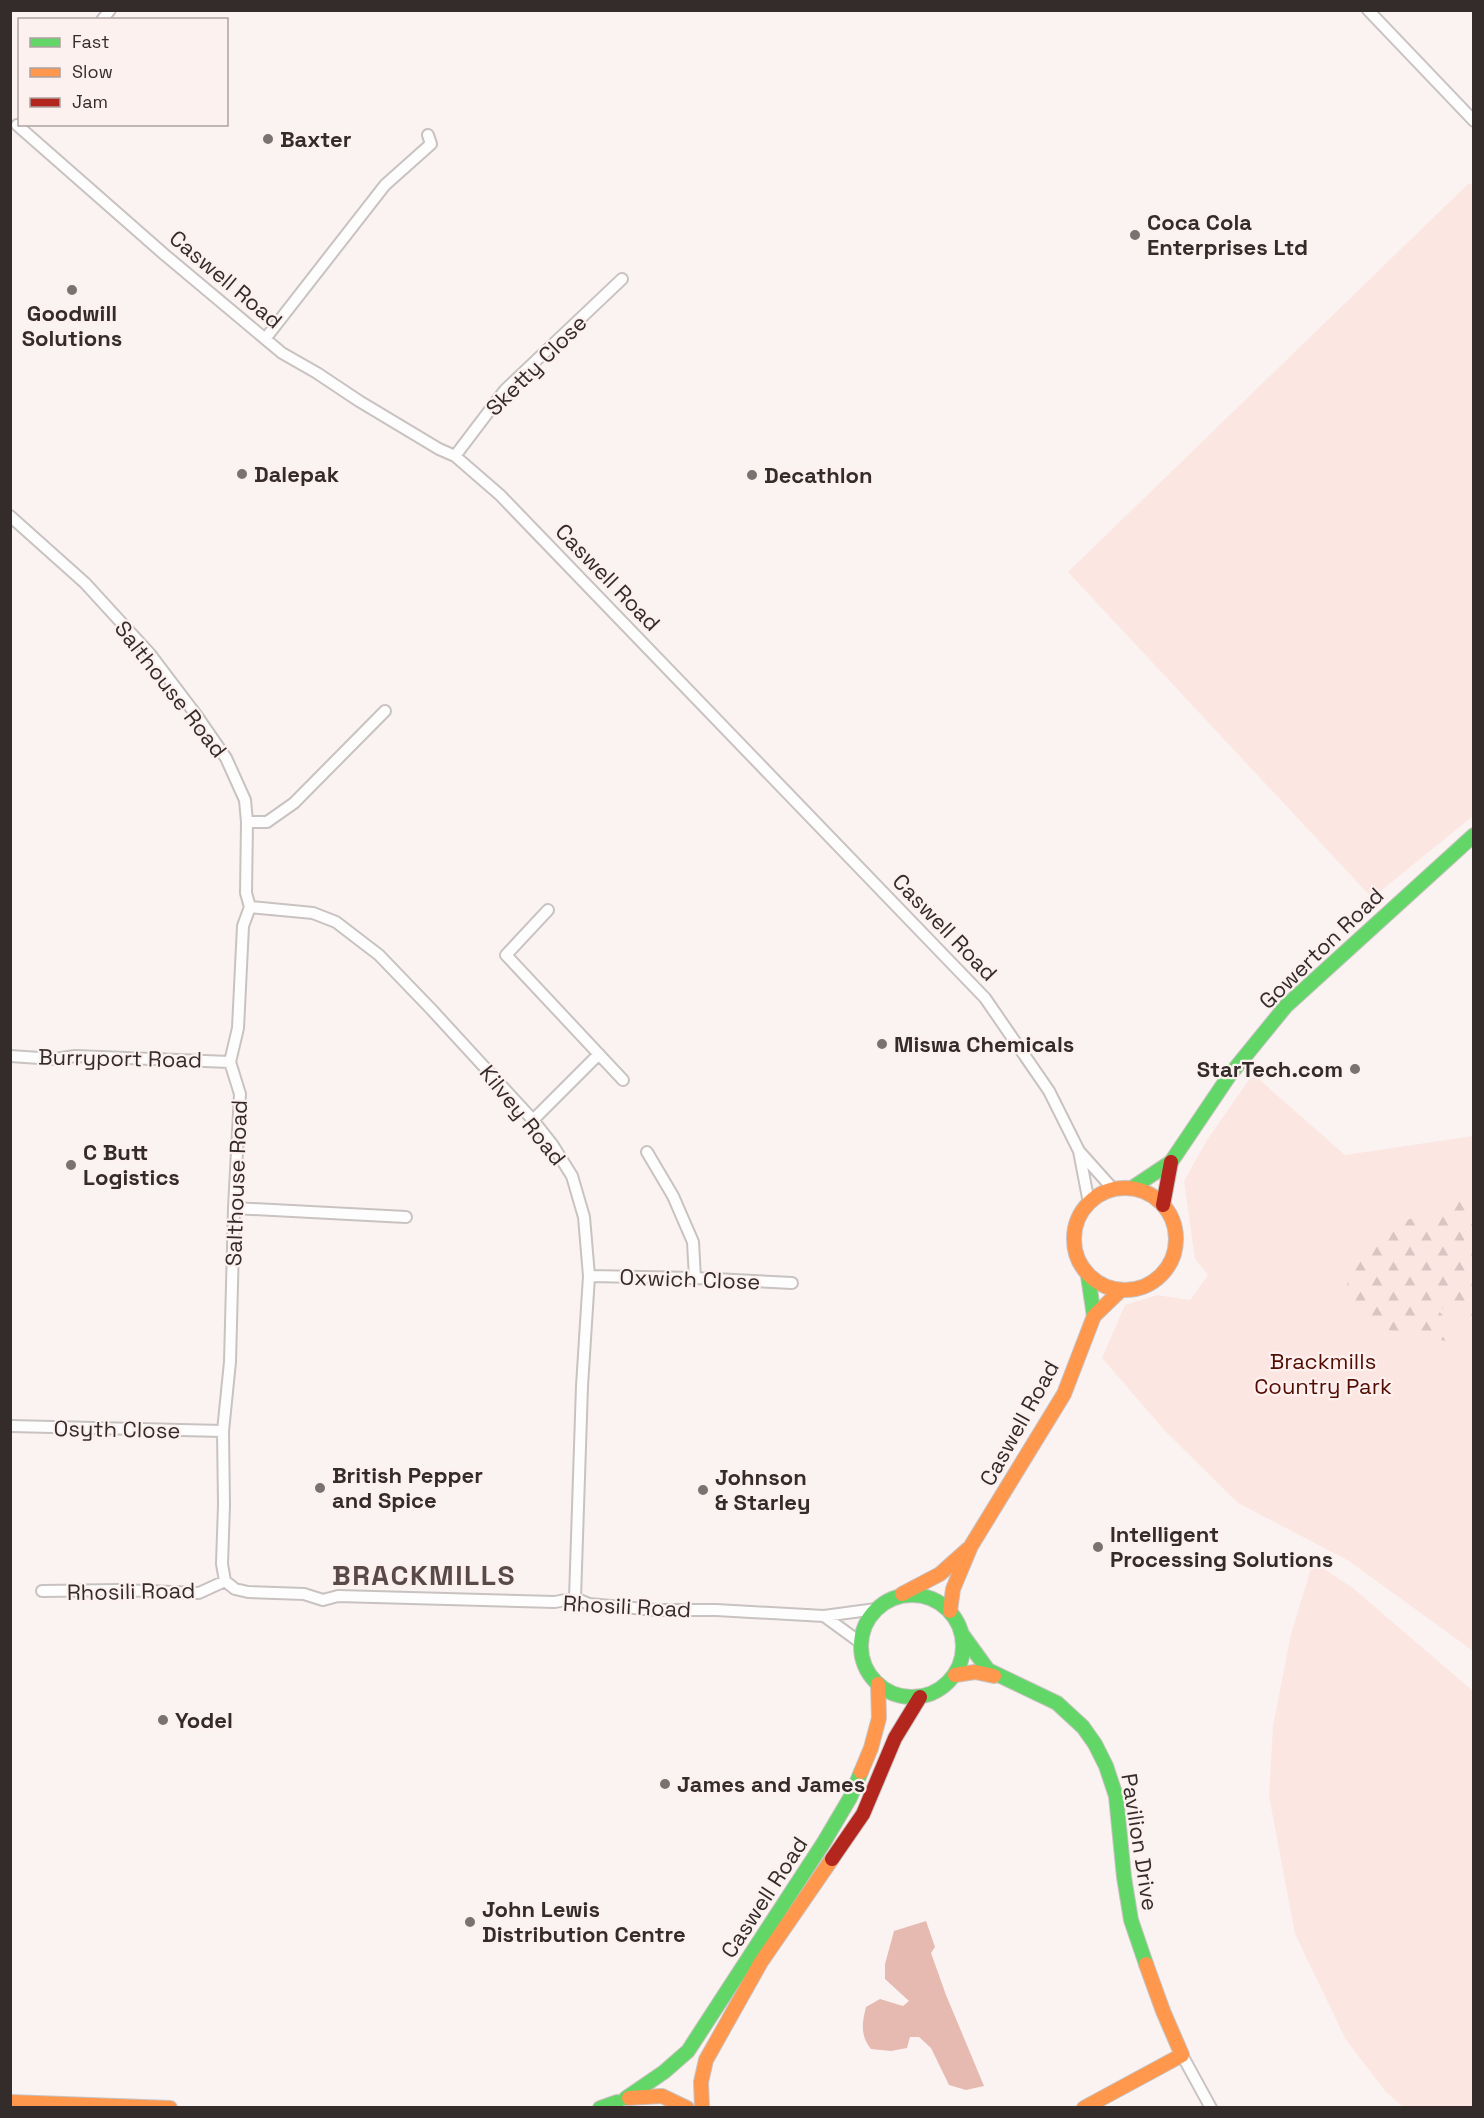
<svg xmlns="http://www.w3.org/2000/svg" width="1484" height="2118" font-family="'Space Grotesk',sans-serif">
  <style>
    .green { fill: #fce6e2 }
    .forest { fill: url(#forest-firs) }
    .water { fill: #e6bab1 }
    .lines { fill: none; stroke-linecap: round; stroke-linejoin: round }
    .street-casing { stroke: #c8c2c1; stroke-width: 14 }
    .fast-casing { stroke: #c8c2c1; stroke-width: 16 }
    .slow-casing { stroke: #c8c2c1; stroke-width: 16 }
    .jam-casing { stroke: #c8c2c1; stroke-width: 16 }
    .street { stroke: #fefdfd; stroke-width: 10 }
    .fast { stroke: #63d668; stroke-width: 14 }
    .slow { stroke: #ff974d; stroke-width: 14 }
    .jam { stroke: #b3261e; stroke-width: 14 }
    .poi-dot { fill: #797271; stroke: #fdf1ef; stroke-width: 2 }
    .labels { text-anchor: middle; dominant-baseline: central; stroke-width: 4.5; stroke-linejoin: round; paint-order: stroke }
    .poi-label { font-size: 22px; font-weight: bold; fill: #342c2b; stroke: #fdf1ef; text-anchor: start }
    .street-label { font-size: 22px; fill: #342c2b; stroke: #fdf1ef }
    .park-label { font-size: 22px; fill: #530c02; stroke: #fdf1ef }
    .district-label { font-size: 28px; font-weight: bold; letter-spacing: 1.5px; fill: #594a47; stroke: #fdf1ef }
  </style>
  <defs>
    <pattern id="forest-firs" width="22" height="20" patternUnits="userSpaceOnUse" patternTransform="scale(1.5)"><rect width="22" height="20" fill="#fce6e2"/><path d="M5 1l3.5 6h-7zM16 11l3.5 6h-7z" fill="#d9c5c2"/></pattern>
  </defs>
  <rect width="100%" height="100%" fill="#faf3f2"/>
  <path class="green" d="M1469 183 1474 187 1473 816 1372 898 1068 572Z
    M1253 1074 1345 1155 1473 1136V1651L1349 1561 1238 1503 1166 1432 1102 1358 1125 1305 1157 1295 1190 1300 1208 1275 1195 1259 1184 1181 1207 1140Z
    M1313 1562 1353 1588 1473 1691V2107H1403L1386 2092 1346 2040 1295 1934 1269 1796 1273 1726 1291 1634Z"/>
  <path class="forest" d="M1473 1196V1320L1446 1305 1439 1311 1444 1317 1450 1321 1451 1342C1403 1332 1350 1336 1346 1273L1383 1234 1399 1223Z"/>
  <path class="water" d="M926 1921 935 1947 931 1953 946 1995 984 2086 966 2090 949 2085 931 2048 919 2037H910L907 2048 891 2051 871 2049C860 2035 862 2023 866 2007L880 1999 903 2006 909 2001 885 1979V1964L894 1931Z"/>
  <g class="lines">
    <defs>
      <path id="street" d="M1368 10 1474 121
        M102 20 110 10
        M17 125 165 255 282 353 317 373 359 401 439 449 455 456 500 495 985 998 1049 1091 1079 1151 1113 1189
        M265 339 385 185 431 144 428 135
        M455 456 505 390 622 279
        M10 516 85 583 150 654 197 716 226 758 245 800 247 822 246 893 250 907 243 926 238 1028 230 1062 240 1094 234 1208 230 1362 223 1431 224 1505 222 1564 225 1581
        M247 822H267L294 803 385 711
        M250 907 313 913 336 922 379 955 431 1009 533 1120 552 1144 572 1176 584 1217 589 1276 582 1386 575 1598
        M548 910 506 955 623 1080
        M10 1056 55 1059 75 1056 230 1062
        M533 1120 599 1054
        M1079 1151 1089 1203
        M647 1152 673 1196 693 1242 695 1278
        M234 1208 406 1217
        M589 1276 695 1278 792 1283
        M10 1426 223 1431
        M42 1591 120 1590 199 1593 225 1581 235 1589 248 1592 304 1594 323 1600 338 1596 555 1602 575 1598 589 1604 656 1610H716L824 1616 876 1609
        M824 1616 861 1643
        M1182 2055 1211 2108"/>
      <path id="fast" d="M1132 1188 1171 1162 1229 1076 1286 1006 1474 835
        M1088 1276 1094 1316
        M861 1646a51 51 0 1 1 102 0a51 51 0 1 1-102 0Z
        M962 1634 988 1670 1057 1703 1083 1727 1095 1744 1106 1766 1116 1796 1124 1877 1131 1920 1146 1964
        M626 2098 664 2072 688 2051 824 1842 850 1798 861 1772
        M600 2108 617 2102"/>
      <path id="slow" d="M1074 1239a51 51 0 1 1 102 0a51 51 0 1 1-102 0Z
        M902 1594 940 1574 968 1549
        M950 1611 953 1589 971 1546 1064 1394 1094 1316 1120 1291
        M955 1675 975 1672 994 1676
        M861 1772 871 1748 879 1718 878 1684
        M629 2098 662 2096 687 2108
        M10 2102 170 2108
        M702 2108 701 2082 706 2060 761 1962 832 1859
        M1084 2108 1182 2055 1163 2011 1146 1964"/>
      <path id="jam" d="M1163 1205 1171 1162
        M832 1859 863 1814 895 1738 920 1697"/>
    </defs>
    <use href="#street" class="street-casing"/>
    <use href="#fast" class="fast-casing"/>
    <use href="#slow" class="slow-casing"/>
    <use href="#jam" class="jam-casing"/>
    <use href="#street" class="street"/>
    <use href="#fast" class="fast"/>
    <use href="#slow" class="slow"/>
    <use href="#jam" class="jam"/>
  </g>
  <g class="poi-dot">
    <circle cx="268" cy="139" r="6"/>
    <circle cx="1135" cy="235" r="6"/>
    <circle cx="72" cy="290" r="6"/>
    <circle cx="242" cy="474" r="6"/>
    <circle cx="752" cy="475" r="6"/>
    <circle cx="882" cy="1044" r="6"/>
    <circle cx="1355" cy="1069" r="6"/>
    <circle cx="71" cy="1165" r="6"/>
    <circle cx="320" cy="1488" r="6"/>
    <circle cx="703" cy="1490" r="6"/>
    <circle cx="1098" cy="1547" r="6"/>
    <circle cx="163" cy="1720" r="6"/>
    <circle cx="665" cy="1784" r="6"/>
    <circle cx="470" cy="1922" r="6"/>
  </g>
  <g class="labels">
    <g class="poi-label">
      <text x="280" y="139">Baxter</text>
      <text x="1147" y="222">Coca Cola<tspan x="1147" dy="25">Enterprises Ltd</tspan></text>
      <text x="72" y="313" text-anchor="middle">Goodwill<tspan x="72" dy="25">Solutions</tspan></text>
      <text x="254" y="474">Dalepak</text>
      <text x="764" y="475">Decathlon</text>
      <text x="894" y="1044">Miswa Chemicals</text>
      <text x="1343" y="1069" text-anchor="end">StarTech.com</text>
      <text x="83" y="1152">C Butt<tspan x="83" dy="25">Logistics</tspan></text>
      <text x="332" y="1475">British Pepper<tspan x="332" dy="25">and Spice</tspan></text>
      <text x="715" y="1477">Johnson<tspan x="715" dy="25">&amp; Starley</tspan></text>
      <text x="1110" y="1534">Intelligent<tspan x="1110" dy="25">Processing Solutions</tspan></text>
      <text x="175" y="1720">Yodel</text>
      <text x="677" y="1784">James and James</text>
      <text x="482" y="1909">John Lewis<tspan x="482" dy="25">Distribution Centre</tspan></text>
    </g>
    <g class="street-label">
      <text transform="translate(226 279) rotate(40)">Caswell Road</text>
      <text transform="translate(536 365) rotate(-45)">Sketty Close</text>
      <text transform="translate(608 577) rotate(46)">Caswell Road</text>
      <text transform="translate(171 689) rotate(52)">Salthouse Road</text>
      <text transform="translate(945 927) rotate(46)">Caswell Road</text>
      <text transform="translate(1321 948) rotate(-44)">Gowerton Road</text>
      <text transform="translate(120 1058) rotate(1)">Burryport Road</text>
      <text transform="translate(523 1115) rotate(51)">Kilvey Road</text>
      <text transform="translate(236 1183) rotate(-88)">Salthouse Road</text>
      <text transform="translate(690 1279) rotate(2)">Oxwich Close</text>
      <text transform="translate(1019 1423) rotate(-61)">Caswell Road</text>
      <text transform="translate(117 1429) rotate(1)">Osyth Close</text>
      <text transform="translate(131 1591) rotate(-1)">Rhosili Road</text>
      <text transform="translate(627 1606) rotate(3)">Rhosili Road</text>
      <text transform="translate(1140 1842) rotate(81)">Pavilion Drive</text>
      <text transform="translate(764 1897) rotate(-57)">Caswell Road</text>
    </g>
    <g class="park-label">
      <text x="1323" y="1361">Brackmills<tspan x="1323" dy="25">Country Park</tspan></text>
    </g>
    <g class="district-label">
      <text x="424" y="1575">BRACKMILLS</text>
    </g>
  </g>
  <rect width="1484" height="2118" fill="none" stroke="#342c2b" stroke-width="24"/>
  <rect x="18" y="18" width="210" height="108" fill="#fdf1ef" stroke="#ada2a1" stroke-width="1.5"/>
  <rect x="30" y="38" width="30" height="9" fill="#63d668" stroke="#ada2a1" stroke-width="1.5"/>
  <text x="72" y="48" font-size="18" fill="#342c2b">Fast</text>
  <rect x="30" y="68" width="30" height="9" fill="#ff974d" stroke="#ada2a1" stroke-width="1.5"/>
  <text x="72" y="78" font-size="18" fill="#342c2b">Slow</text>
  <rect x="30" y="98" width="30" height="9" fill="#b3261e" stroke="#ada2a1" stroke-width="1.5"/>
  <text x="72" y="108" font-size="18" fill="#342c2b">Jam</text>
</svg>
